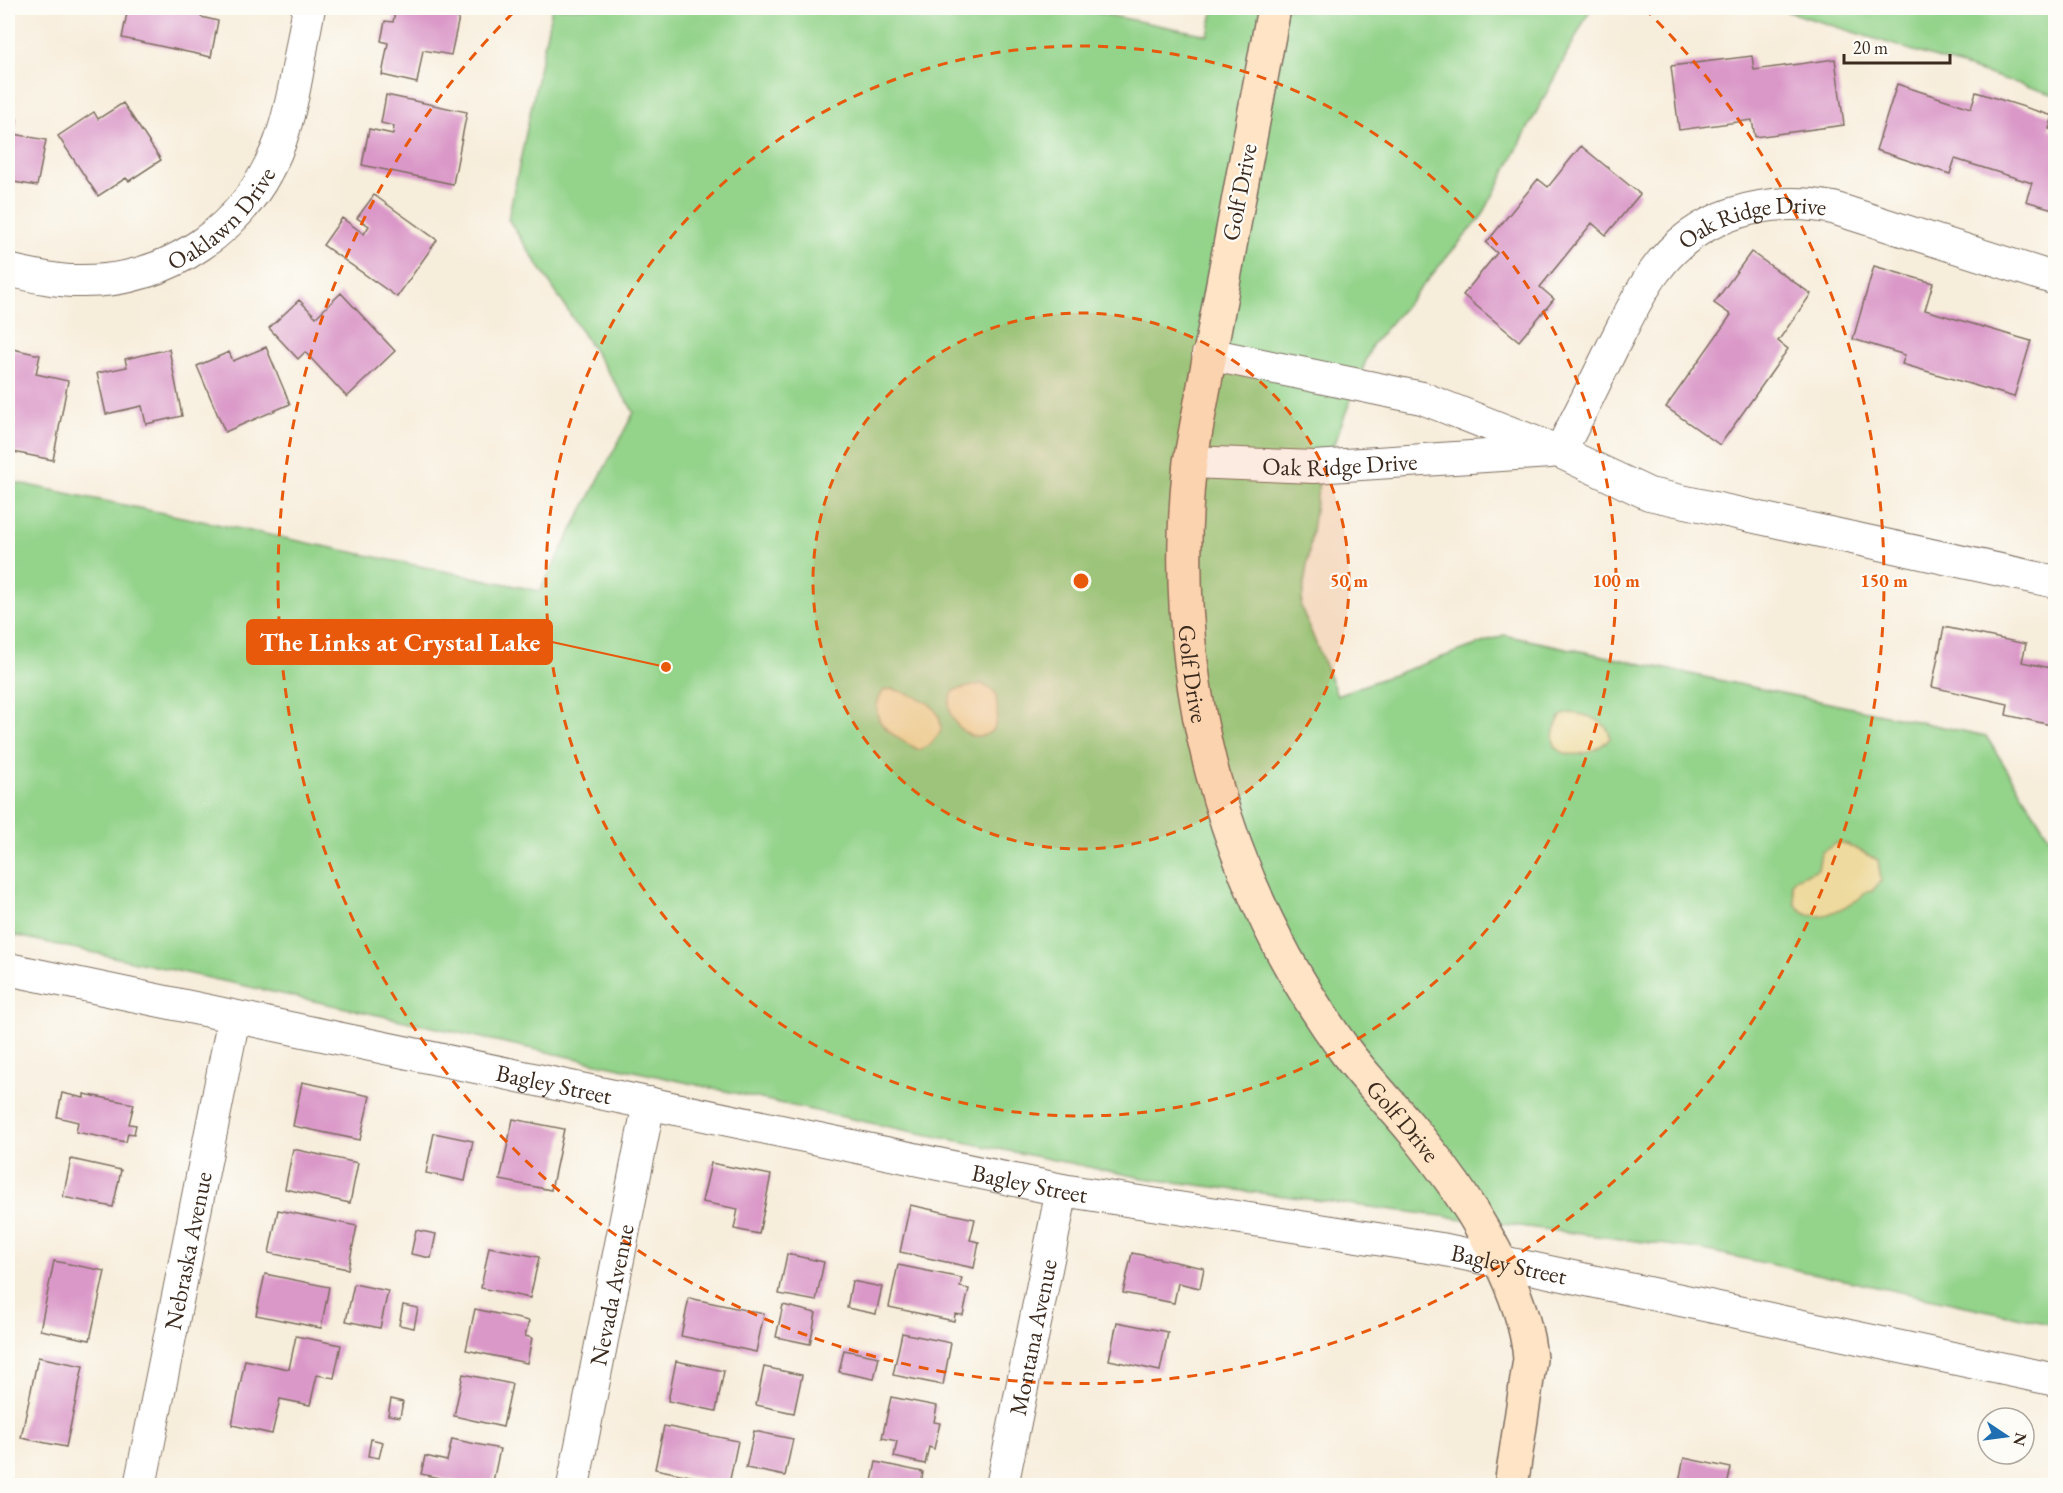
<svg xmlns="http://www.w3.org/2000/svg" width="2063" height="1493" font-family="'EB Garamond',serif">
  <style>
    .green { fill: #93d38a; stroke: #677e54; stroke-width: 1.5 }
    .sand { fill: #eeda9e; stroke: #94825e; stroke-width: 1.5 }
    .building { fill: #da98c8 }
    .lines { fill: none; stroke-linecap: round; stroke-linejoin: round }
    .street-casing { stroke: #7d6e60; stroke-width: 34 }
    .secondary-casing { stroke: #7d6e60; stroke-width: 36 }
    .street { stroke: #fff; stroke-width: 32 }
    .secondary { stroke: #ffe4c6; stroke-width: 33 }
    .ring { fill: none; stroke: #e8590c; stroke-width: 3; stroke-dasharray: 10 8 }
    .labels { text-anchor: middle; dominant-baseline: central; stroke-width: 4.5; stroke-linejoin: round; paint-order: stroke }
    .street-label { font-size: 24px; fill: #3b2a1e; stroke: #fdfcf7 }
    .centre { fill: #e8590c; stroke: #fdfcf7; stroke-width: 3 }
    .ring-label { font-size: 18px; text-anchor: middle; font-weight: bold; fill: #e8590c; stroke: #fdfcf7; stroke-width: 4.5; stroke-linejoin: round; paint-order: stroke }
    .leader { fill: none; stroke: #e8590c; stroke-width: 2 }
    .callout-dot { fill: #e8590c; stroke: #fdfcf7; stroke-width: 2 }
    .callout { fill: #e8590c; stroke: #e8590c; stroke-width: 2 }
    .callout-label { font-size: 26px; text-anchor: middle; font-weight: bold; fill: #fff }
  </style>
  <rect width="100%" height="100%" fill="#fdfcf7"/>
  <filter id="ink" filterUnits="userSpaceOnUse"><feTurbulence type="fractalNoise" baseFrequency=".0167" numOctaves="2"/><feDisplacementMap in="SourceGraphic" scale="12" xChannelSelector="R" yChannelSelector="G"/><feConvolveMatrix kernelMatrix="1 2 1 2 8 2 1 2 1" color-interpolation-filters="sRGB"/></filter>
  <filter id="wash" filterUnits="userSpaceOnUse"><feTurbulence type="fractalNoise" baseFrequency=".008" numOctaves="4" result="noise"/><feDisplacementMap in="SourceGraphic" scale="24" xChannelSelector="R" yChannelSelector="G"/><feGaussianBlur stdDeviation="1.35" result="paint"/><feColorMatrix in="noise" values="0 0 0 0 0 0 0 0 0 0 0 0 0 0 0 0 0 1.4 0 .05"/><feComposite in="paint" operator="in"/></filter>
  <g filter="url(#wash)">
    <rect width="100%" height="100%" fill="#f7eddb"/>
    <path class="green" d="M552 8H1073L1208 35 1214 8H1591L1482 216 1372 345 1319 482 1301 607 1337 695 1504 635 1986 736 2055 846V1325L1699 1249 1143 1178 889 1127 8 934V481L540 591 634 412 508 219Z
      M1776 8H2055V95Z"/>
    <path class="sand" d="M982 684 995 692C999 713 1002 739 971 736 955 728 941 706 955 690Z
      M893 689C916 697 942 701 941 731L930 745 919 750C894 736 862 721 884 690Z
      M1569 713C1585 714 1609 720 1610 738 1584 766 1534 758 1561 716Z
      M1836 843 1847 844 1878 860 1881 881 1872 891 1864 893C1860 900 1855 901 1848 905 1829 915 1812 924 1795 904L1792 883 1795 879 1818 869 1821 853Z"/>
    <g id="blocks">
      <path class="building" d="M128 8H203L201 17 218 21 211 57 122 38Z
        M396 8H433L460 13 451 55 423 50 417 83 382 75 388 43 381 41 385 21 393 22Z
        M1752 56 1754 70 1835 59 1844 125 1755 137 1752 120 1679 130 1671 66Z
        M1897 84 1971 108 1976 92 2053 116 2049 129 2056 131V210L2026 201 2032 183 1955 159 1950 174 1876 150Z
        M386 95 467 112 453 184 362 165 369 129 393 134 394 126 381 123Z
        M123 103 161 160 129 181 126 178 98 196 58 136 94 112 98 119Z
        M8 117 17 119 14 134 46 140 37 186 8 181Z
        M1581 146 1640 194 1606 235 1592 223 1540 287 1554 299 1519 341 1463 295 1497 253 1486 243 1538 179 1548 187Z
        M374 195 437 240 397 297 323 245 342 218 364 234 369 226 357 218Z
        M1751 252 1811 294 1778 341 1788 349 1720 445 1666 407 1731 315 1714 303Z
        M1874 266 1933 283 1925 310 2031 341 2014 397 1902 364 1905 355 1853 339Z
        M341 293 395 351 347 397 305 352 298 359 269 328 299 300 316 317Z
        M266 347 290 404 225 432 197 366 229 352 233 361Z
        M8 348 40 355 36 374 68 381 53 460 8 451Z
        M169 349 182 416 146 424 142 406 106 414 97 373 127 367 125 359Z
        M1944 627 2026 644 2022 662 2056 669V726L2006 715 2008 704 1932 687Z
        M302 1082 370 1096 360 1140 293 1126Z
        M62 1093 84 1098V1094L134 1104 129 1124 136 1125 134 1134 128 1133 126 1142 76 1132 78 1122 57 1117Z
        M513 1119 564 1129 551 1190 500 1180Z
        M434 1133 473 1141 465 1181 426 1173Z
        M293 1149 358 1163 350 1203 285 1189Z
        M71 1159 121 1170 113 1207 63 1197Z
        M711 1163 771 1175 759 1234 734 1229 738 1209 702 1202Z
        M910 1205 975 1219 970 1240 979 1242 974 1268 900 1252Z
        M278 1210 357 1226 348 1269 269 1253Z
        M416 1230 436 1234 431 1258 411 1254Z
        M489 1247 539 1257 530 1298 481 1288Z
        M1132 1253 1204 1268 1200 1288 1178 1283 1174 1303 1123 1293Z
        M787 1254 824 1262 816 1301 779 1294Z
        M54 1261 105 1271 90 1340 40 1330Z
        M898 1265 962 1278 960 1287 969 1289 963 1315 955 1314 954 1321 889 1307Z
        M265 1274 329 1287 321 1328 256 1315Z
        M852 1281 882 1287 876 1314 847 1308Z
        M354 1284 388 1291 380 1328 346 1321Z
        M689 1298 764 1314 756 1352 681 1336Z
        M403 1305 418 1308 414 1328 399 1325Z
        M783 1305 816 1313 810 1344 776 1337Z
        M475 1309 529 1321 525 1336 532 1338 527 1363 466 1350Z
        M1117 1322 1168 1332 1160 1371 1109 1360Z
        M902 1333 951 1343 943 1385 893 1375Z
        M296 1336 341 1345 334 1378 317 1375 310 1405 280 1399 272 1434 232 1425 245 1360 289 1369Z
        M844 1350 879 1357 874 1379 839 1372Z
        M38 1357 83 1366 66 1447 21 1438Z
        M676 1361 724 1371 716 1411 668 1401Z
        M764 1367 802 1375 794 1413 756 1405Z
        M463 1374 512 1384 503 1427 454 1416Z
        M891 1397 937 1406 934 1422 940 1423 934 1449 929 1447 925 1464 894 1457 897 1441 882 1438Z
        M391 1399 403 1402 400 1417 388 1415Z
        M664 1426 738 1441 729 1484 655 1469Z
        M754 1431 793 1439 785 1476 746 1468Z
        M371 1439 383 1442 379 1458 368 1456Z
        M452 1439 500 1449 492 1486H474L421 1474 425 1456 447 1461Z
        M1684 1458 1731 1468 1727 1486H1678Z
        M876 1462 923 1472 921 1486H871Z
        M8 1479 35 1484V1486H8Z"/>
    </g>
  </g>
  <g filter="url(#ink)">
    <use href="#blocks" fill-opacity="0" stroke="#7d6e60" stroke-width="1.5"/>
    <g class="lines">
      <defs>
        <g id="street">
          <path id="s1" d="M8 270C30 275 53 281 75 281 168 284 248 228 280 142 295 99 300 52 309 8"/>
          <path d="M1208 354 1422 398 1560 452 1649 494 2056 582"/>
          <path id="s2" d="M1560 452C1578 417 1596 381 1613 346 1626 321 1638 294 1655 271 1696 214 1767 195 1833 208L2056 279"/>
          <path id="s3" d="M1190 462 1314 467 1550 452"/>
          <path id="s4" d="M8 969 1062 1190 1441 1249 2056 1380"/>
          <path id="s5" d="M140 1486 234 1017"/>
          <path id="s6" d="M573 1486 649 1103"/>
          <path id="s7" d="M1002 1486 1062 1190"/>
        </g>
        <g id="secondary">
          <path id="s8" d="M1274 8 1190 462C1167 673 1220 881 1346 1052 1367 1080 1392 1105 1414 1132 1462 1190 1524 1282 1530 1359L1511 1486"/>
        </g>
      </defs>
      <use href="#street" class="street-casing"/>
      <use href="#secondary" class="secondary-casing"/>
      <use href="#street" class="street"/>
      <use href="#secondary" class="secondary"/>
    </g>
  </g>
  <circle cx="1081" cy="581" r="268" fill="#e8590c" fill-opacity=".12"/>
  <g class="ring">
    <circle cx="1081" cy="581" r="268"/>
    <circle cx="1081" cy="581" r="535"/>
    <path d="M1644 8A803 803 0 1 1 518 8"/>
  </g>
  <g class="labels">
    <g class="street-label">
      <text transform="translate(1239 192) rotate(-79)">Golf Drive</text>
      <text stroke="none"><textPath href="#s1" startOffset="234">Oaklawn Drive</textPath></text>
      <text stroke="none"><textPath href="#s2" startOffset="320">Oak Ridge Drive</textPath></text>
      <text stroke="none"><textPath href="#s3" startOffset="150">Oak Ridge Drive</textPath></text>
      <text stroke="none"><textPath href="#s8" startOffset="674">Golf Drive</textPath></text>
      <text stroke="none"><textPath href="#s4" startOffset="558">Bagley Street</textPath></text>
      <text stroke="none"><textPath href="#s8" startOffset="1176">Golf Drive</textPath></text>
      <text stroke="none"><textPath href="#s4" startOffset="1044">Bagley Street</textPath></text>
      <text stroke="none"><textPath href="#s5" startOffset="240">Nebraska Avenue</textPath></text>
      <text stroke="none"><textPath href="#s4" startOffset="1530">Bagley Street</textPath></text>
      <text stroke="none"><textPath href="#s6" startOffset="195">Nevada Avenue</textPath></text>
      <text stroke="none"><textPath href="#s7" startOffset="152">Montana Avenue</textPath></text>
    </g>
  </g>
  <circle cx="1081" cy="581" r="9" class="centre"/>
  <g class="ring-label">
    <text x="1349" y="587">50 m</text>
    <text x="1616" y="587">100 m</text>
    <text x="1884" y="587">150 m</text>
  </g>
  <path class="leader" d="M666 667L552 642"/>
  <circle class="callout-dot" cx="666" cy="667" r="6"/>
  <rect class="callout" x="247" y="620" width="305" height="44" rx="6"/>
  <g class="callout-label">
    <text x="400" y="651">The Links at Crystal Lake</text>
  </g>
  <rect width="2063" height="1493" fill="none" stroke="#fdfcf7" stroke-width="30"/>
  <g transform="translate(2006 1436) rotate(103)"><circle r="28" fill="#fdfcf7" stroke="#afa8a0" stroke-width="1.5"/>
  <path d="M0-4.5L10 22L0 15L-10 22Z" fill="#1f6fb2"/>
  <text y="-9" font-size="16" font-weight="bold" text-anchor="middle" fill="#3b2a1e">N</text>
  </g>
  <path d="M1844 54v9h106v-9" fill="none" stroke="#3b2a1e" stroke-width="3"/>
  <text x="1853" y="54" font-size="18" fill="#3b2a1e" stroke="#fdfcf7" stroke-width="4.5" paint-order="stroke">20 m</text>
</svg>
